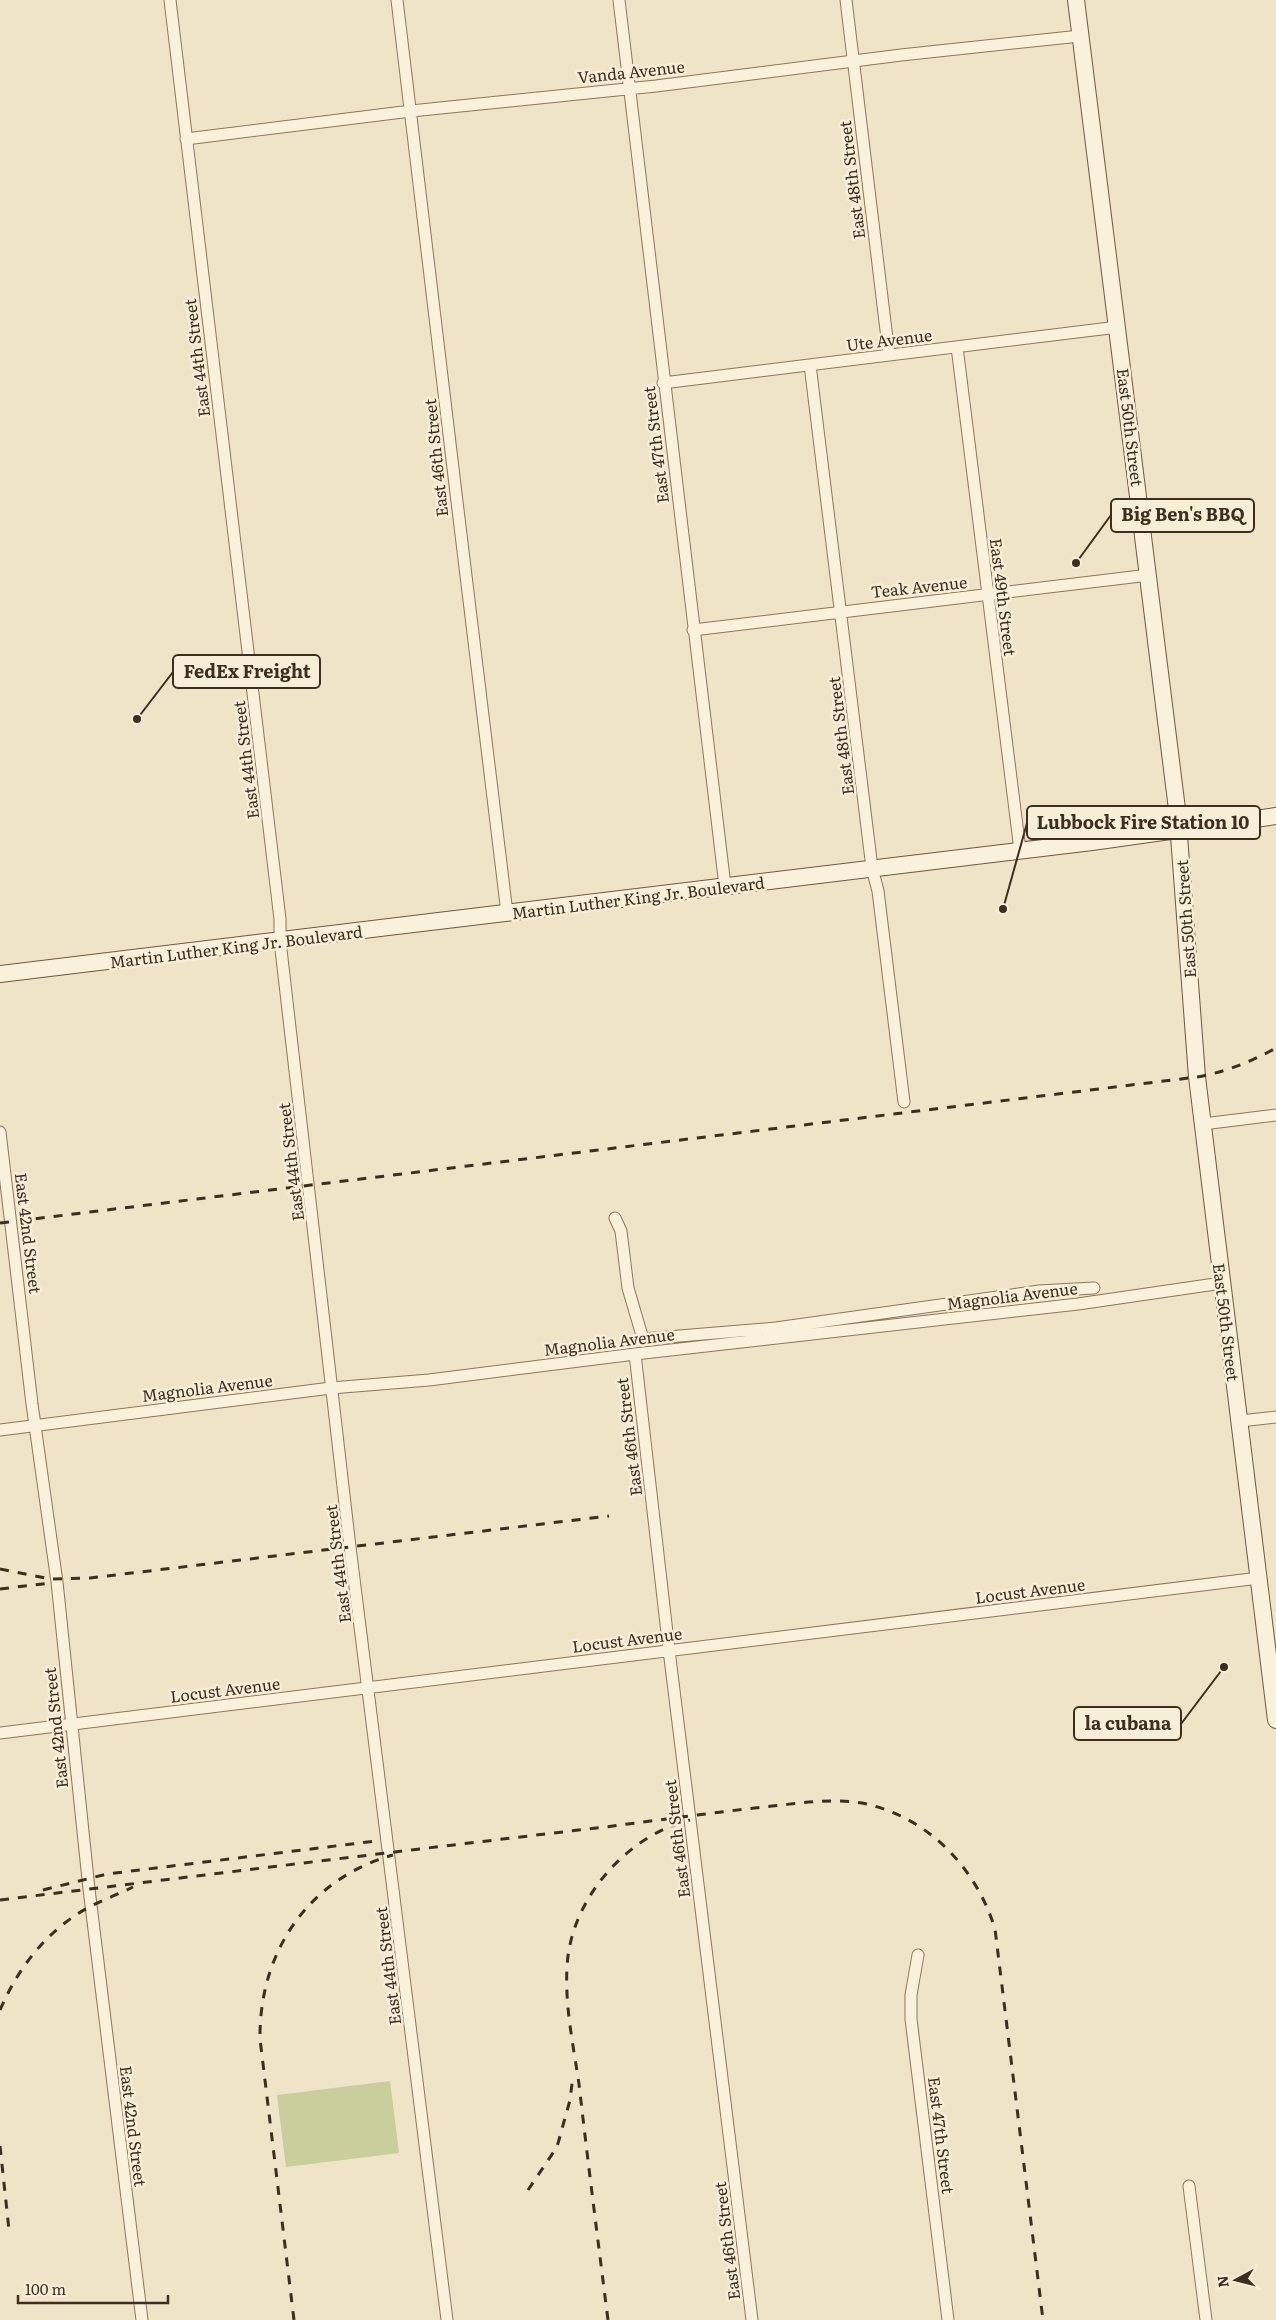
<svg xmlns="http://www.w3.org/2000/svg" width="1276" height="2320" font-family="Literata,serif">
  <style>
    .green { fill: #c9cf9b }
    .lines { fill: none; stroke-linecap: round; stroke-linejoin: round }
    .minor-casing { stroke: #8d765c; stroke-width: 13 }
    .secondary-casing { stroke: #6f573f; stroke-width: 18 }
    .minor { stroke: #faf1dc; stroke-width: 11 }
    .secondary { stroke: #faf1dc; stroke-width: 16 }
    .rail { stroke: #3d2e20; stroke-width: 3; stroke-dasharray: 9 9; stroke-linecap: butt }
    .labels { text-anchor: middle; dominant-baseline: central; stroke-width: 5; stroke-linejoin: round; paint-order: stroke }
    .street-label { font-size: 16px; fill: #3d2e20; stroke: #f7eed8 }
    .leader { fill: none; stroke: #3d2e20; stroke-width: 2 }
    .callout-dot { fill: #3d2e20; stroke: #f7eed8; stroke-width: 2 }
    .callout { fill: #f7eed8; stroke: #3d2e20; stroke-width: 2 }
    .callout-label { font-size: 18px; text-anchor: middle; font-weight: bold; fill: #3d2e20 }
  </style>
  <rect width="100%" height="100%" fill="#f0e4c8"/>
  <path class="green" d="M390 2081 399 2153 286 2167 277 2095Z"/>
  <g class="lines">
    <defs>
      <path id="minor" d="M170 0 280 919V941L350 1547 447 2320
        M397 0C434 304 469 609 507 913
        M619 0 725 886
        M846 0 889 355
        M186 139 411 111 656 86 901 55 1080 36
        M957 347 1020 850
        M810 365 872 868 878 891 904 1102
        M663 383 1118 327
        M693 630 1149 575
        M1203 1124 1276 1115
        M0 1132 32 1404 57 1582 89 1889 142 2320
        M615 1218 621 1231 628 1288 643 1339 776 1328 1039 1291 1094 1288
        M635 1354 669 1650 752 2320
        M1240 1421 1276 1417
        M0 1430 331 1388 429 1380 635 1354 1078 1304 1222 1283
        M0 1733 1259 1578
        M918 1955 911 1995V2019L948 2320
        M1189 2186 1206 2320"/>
      <path id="secondary" d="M1076 0 1177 809 1197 1077 1276 1720
        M0 974 1092 842 1276 816"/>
    </defs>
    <use href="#minor" class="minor-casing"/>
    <use href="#secondary" class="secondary-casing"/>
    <use href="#minor" class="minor"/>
    <use href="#secondary" class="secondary"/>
    <path class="rail" d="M0 1223 1197 1077C1226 1072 1250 1062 1276 1048
      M0 1569 51 1579 90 1578 609 1516
      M0 1589 50 1583
      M43 1890 107 1874 376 1841
      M0 1900C204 1875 409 1850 613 1826 666 1819 719 1812 772 1806 802 1803 832 1798 862 1803 927 1816 976 1867 995 1929L1043 2320
      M0 2010C19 1966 48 1929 91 1906 105 1899 119 1894 133 1887
      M0 2146 9 2230
      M528 2190 557 2147 570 2100 573 2076
      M294 2320 260 2039C259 1952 308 1879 393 1855
      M608 2320C598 2241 588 2163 579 2084 573 2043 563 1998 568 1956 576 1894 629 1835 690 1820"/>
  </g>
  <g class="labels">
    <g class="street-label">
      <text transform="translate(631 71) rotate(-6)">Vanda Avenue</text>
      <text transform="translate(851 180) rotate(-97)">East 48th Street</text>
      <text transform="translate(889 339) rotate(-7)">Ute Avenue</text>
      <text transform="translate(196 358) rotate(-97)">East 44th Street</text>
      <text transform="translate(1131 427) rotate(83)">East 50th Street</text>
      <text transform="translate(655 445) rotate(-97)">East 47th Street</text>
      <text transform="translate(435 458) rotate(-96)">East 46th Street</text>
      <text transform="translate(919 586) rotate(-6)">Teak Avenue</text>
      <text transform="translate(1004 597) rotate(83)">East 49th Street</text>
      <text transform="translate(840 736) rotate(-97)">East 48th Street</text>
      <text transform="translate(245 760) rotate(-97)">East 44th Street</text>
      <text transform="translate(638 897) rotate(-7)">Martin Luther King Jr. Boulevard</text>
      <text transform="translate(1185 919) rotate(-94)">East 50th Street</text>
      <text transform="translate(236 946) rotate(-7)">Martin Luther King Jr. Boulevard</text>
      <text transform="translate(290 1162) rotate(-97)">East 44th Street</text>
      <text transform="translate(29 1233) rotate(83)">East 42nd Street</text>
      <text transform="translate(1012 1295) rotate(-7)">Magnolia Avenue</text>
      <text transform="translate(1227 1322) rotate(83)">East 50th Street</text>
      <text transform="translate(609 1341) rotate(-7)">Magnolia Avenue</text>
      <text transform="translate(207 1387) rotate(-7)">Magnolia Avenue</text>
      <text transform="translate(628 1437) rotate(-97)">East 46th Street</text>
      <text transform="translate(337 1564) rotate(-97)">East 44th Street</text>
      <text transform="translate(1030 1590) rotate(-7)">Locust Avenue</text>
      <text transform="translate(627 1639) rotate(-7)">Locust Avenue</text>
      <text transform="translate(225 1689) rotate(-7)">Locust Avenue</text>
      <text transform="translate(55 1728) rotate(-96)">East 42nd Street</text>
      <text transform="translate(676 1839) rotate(-97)">East 46th Street</text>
      <text transform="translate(387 1966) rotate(-97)">East 44th Street</text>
      <text transform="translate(134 2126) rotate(83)">East 42nd Street</text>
      <text transform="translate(942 2135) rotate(83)">East 47th Street</text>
      <text transform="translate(726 2241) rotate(-97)">East 46th Street</text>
    </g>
  </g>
  <path class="leader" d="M1076 563L1111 515M137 719L173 672M1003 909L1027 823M1224 1667L1181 1724"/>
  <g class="callout-dot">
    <circle cx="1076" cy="563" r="5"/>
    <circle cx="137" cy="719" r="5"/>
    <circle cx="1003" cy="909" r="5"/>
    <circle cx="1224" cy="1667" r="5"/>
  </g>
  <g class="callout">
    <rect x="1111" y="499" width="143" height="33" rx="5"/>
    <rect x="173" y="655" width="147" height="33" rx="5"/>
    <rect x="1027" y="806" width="233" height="33" rx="5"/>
    <rect x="1074" y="1707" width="107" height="33" rx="5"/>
  </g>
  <g class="callout-label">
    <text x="1183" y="521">Big Ben's BBQ</text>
    <text x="247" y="678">FedEx Freight</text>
    <text x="1143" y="829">Lubbock Fire Station 10</text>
    <text x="1128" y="1730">la cubana</text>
  </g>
  <g transform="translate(1236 2280) rotate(263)" stroke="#f7eed8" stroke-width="4" paint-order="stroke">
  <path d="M0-4L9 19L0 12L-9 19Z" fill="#3d2e20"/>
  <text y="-8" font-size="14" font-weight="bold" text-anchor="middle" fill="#3d2e20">N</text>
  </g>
  <path d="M18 2295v8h150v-8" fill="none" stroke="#3d2e20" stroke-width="2.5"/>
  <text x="25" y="2295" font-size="15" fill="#3d2e20" stroke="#f7eed8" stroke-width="4" paint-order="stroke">100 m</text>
</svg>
